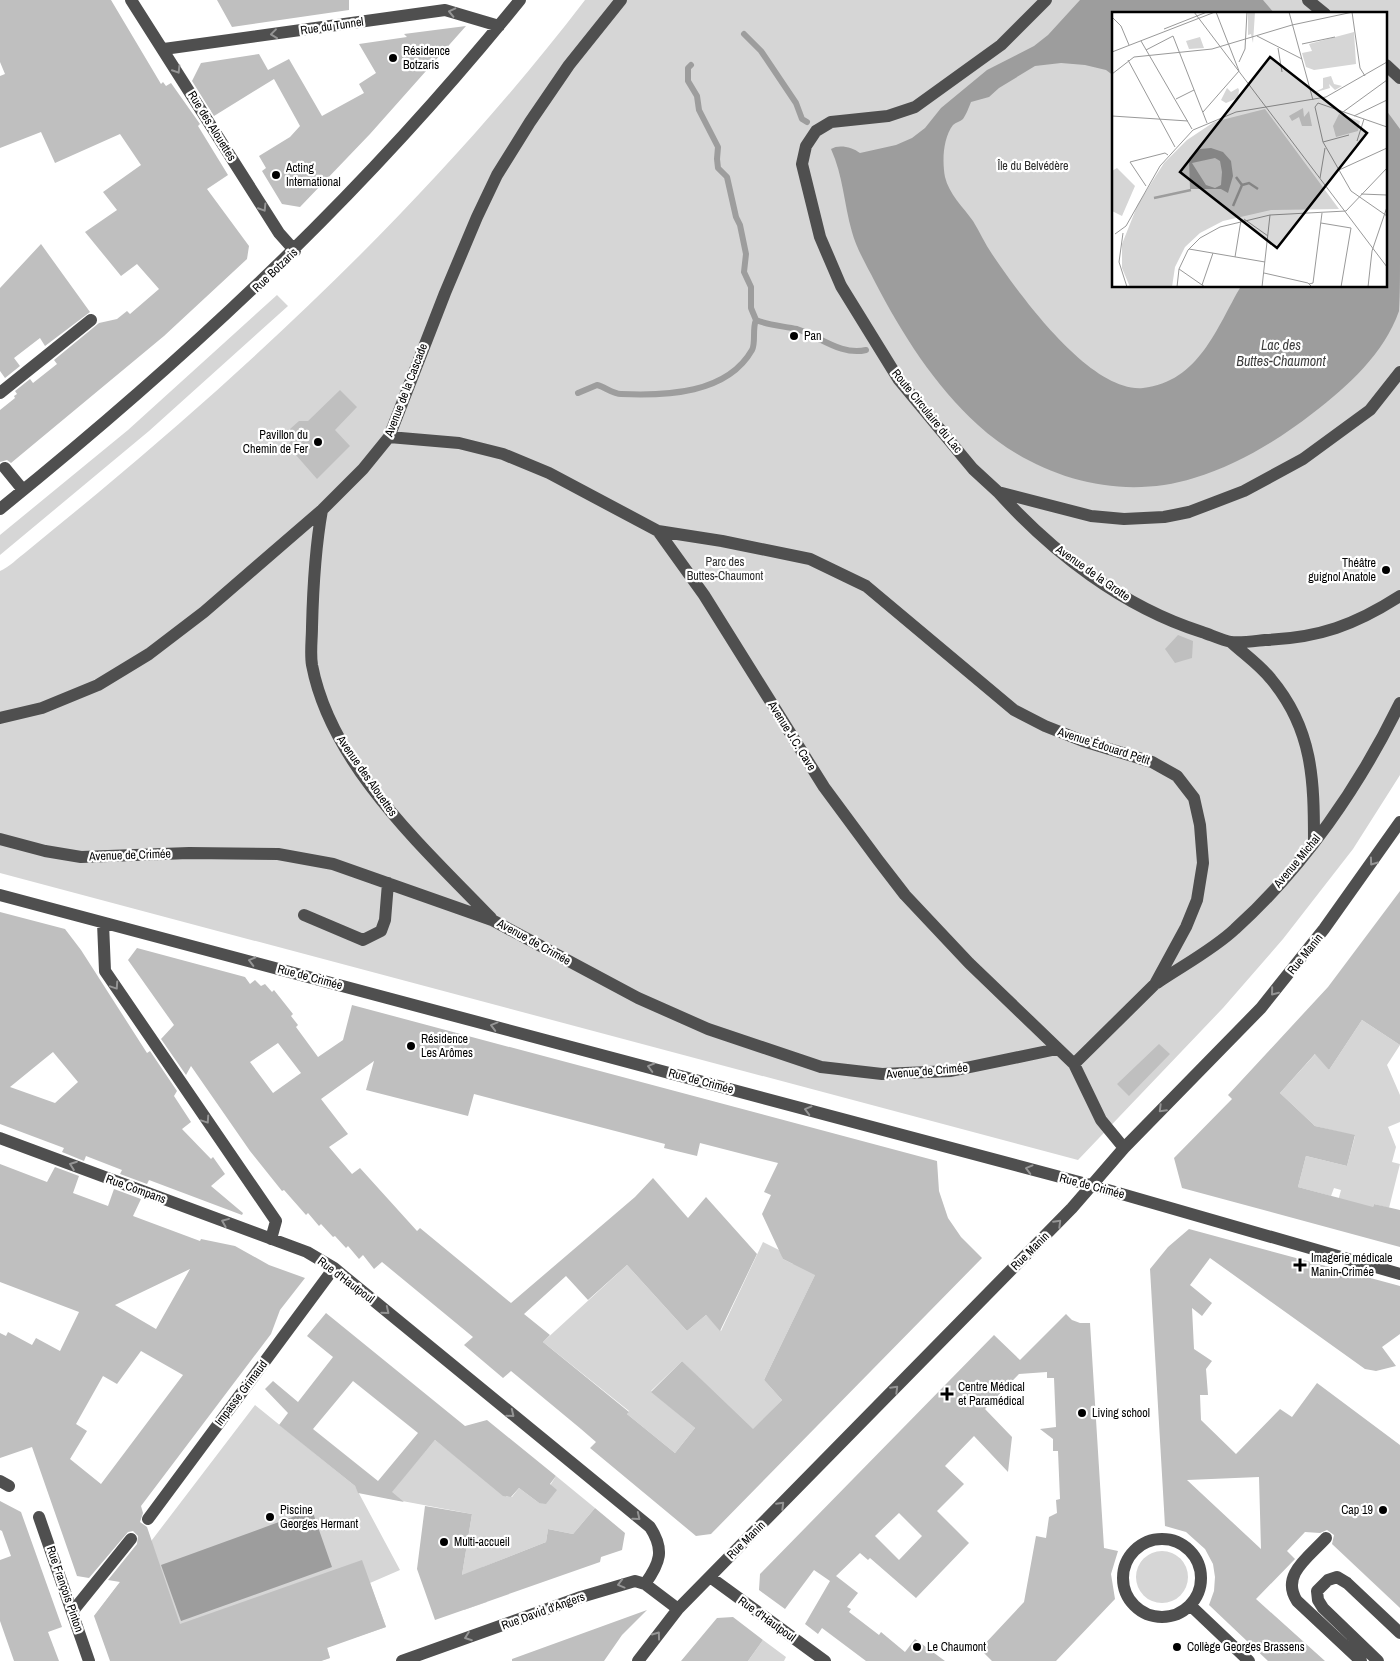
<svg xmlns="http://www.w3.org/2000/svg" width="1400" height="1661" font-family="'Archivo Narrow',sans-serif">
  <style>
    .green { fill: #d6d6d6; fill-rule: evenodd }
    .water { fill: #9d9d9d }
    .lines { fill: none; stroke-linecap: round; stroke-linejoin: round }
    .stream { stroke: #9d9d9d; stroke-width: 6 }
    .building { fill: #bfbfbf; fill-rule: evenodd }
    .minor { stroke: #4f4f4f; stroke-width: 12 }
    .oneway { stroke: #959595 }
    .poi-dot { fill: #000; stroke: #fff; stroke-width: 2 }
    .labels { text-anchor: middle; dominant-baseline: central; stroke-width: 4.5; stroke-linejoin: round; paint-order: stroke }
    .street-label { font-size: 12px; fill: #000; stroke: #fff }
    .poi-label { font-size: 12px; fill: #000; stroke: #fff; text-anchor: start }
    .park-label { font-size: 12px; fill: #2d2d2d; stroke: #fff }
    .water-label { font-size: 14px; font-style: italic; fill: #3e3e3e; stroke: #fff }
    .inset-river { fill: none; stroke: #9d9d9d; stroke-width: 2.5 }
    .inset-road { fill: none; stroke: #999; stroke-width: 1 }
    .view { fill: #000; fill-opacity: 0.15; stroke: #000; stroke-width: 2.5 }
    .inset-edge { fill: none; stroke: #000; stroke-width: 2.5 }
  </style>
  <rect width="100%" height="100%" fill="#fff"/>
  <path class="green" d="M585 0H1400V775L1353 849 1283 939 1223 1008 1078 1160 0 873V571C8 568 18 558 26 552 50 532 75 512 99 492 275 345 445 183 585 0ZM1114 14H1386V286H1114Z
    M277 295 288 306 149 431 0 555V535L128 430Z
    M1362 1020 1400 1045 1387 1065 1400 1095V1122L1388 1127 1396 1147 1392 1162 1400 1164 1389 1208 1374 1204 1372 1210 1338 1201 1341 1190 1334 1188 1331 1196 1298 1187 1306 1156 1347 1166 1355 1136 1315 1126 1280 1093 1318 1051 1329 1070Z
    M763 1242 781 1251 783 1259 793 1264 800 1260 818 1269 764 1380 782 1400 752 1431 682 1361 651 1391 695 1428 675 1453 627 1414 629 1411 543 1342 627 1265 687 1331 706 1315 721 1331Z
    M255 1405 355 1486 400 1570 370 1583 386 1627 327 1647 330 1658 321 1661 94 1616Z
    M435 1440 507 1497H512L519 1488 539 1503 556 1476 595 1508 573 1534 548 1529 546 1542 483 1567 482 1588 487 1602 464 1610 462 1575 472 1514 386 1498Z
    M1136 1577a26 26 0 1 1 52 0a26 26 0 1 1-52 0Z
    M763 1640 786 1657 784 1661H748Z"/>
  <path class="water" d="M1080 0H1263L1275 14H1114V76L1106 70 1085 65 1061 63 1035 66 999 88 989 97 971 102C969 107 966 115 963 119 960 122 956 122 953 125 943 138 942 161 945 177 949 194 963 207 973 221 980 232 985 244 992 254 1019 294 1090 393 1143 388 1199 382 1217 327 1241 286H1386V110L1400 129C1400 173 1400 217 1400 260 1400 275 1400 296 1399 311 1384 354 1348 386 1313 413 1277 441 1237 465 1194 478 1118 502 1035 477 978 425 935 386 902 334 875 282 867 266 857 250 852 232 844 204 843 175 831 149 839 144 852 147 860 153L896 145 912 138 925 128 941 108 987 70 1034 46 1048 35Z
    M312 1510 332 1567 181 1621 161 1565Z"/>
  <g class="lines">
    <path class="stream" d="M744 34 761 51 796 103 802 119 807 122
      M691 65 688 68V81L697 96 699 110 718 147 717 159 718 168 727 177 736 217 740 225 746 254 744 272 751 287V308L756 320
      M578 393 597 385C605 387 613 394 621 394 666 396 727 394 752 350 756 343 752 329 756 320 770 326 784 326 797 329 819 336 841 356 866 350"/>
  </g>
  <path class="building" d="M0 0H111L161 84 163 82 166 86 171 83 200 124 198 126 228 175 207 189 249 246 247 259 164 336 11 463 7 460 0 462V410L15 398 14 396 17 394 15 391 30 379 33 383 57 364 54 360 99 323 117 319 127 311 130 314 159 289 137 264 121 276 85 232 117 210 103 192 141 165 120 134 55 163 41 132 0 148V76L5 74 0 62Z
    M217 0H349V10L232 27Z
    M466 26 370 134 300 207 282 204 262 171 266 168 259 156 290 137 300 126 274 79 214 116 192 81 201 63 259 54 268 70 289 59 322 116 364 93 359 84 376 73 359 44 407 37 404 34Z
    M41 244 90 312 45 346 40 338 14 358 20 366 5 378 0 371V288Z
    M340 390 357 407 335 430 350 446 317 479 288 446 292 438 290 429 299 421H308Z
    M1178 635 1193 641 1192 658 1175 663 1165 649Z
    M1400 891V1045L1362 1020 1329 1070 1315 1054 1280 1093 1315 1126 1355 1135 1347 1166 1306 1156 1298 1187 1373 1207 1374 1204 1400 1210V1247L1182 1188 1174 1158 1232 1099 1228 1095 1328 987Z
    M0 912 65 929 81 950 147 1053 150 1051 177 1091 174 1096 191 1122 182 1129 211 1159 213 1157 225 1174 211 1186 243 1213 242 1215 149 1180 147 1184 120 1174 122 1170 86 1156 84 1161 62 1152 64 1148 0 1124ZM53 1052 78 1082 55 1103 10 1087Z
    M137 948 245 977 250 984 255 980 261 986 265 984 272 992 274 990 293 1014 291 1016 298 1025 296 1027 318 1057 343 1040 352 1005 937 1161 939 1191 948 1218 961 1237 982 1258 711 1534 696 1536 590 1448 596 1442 581 1429 511 1371 503 1378 464 1345 473 1337 382 1262 374 1269 363 1255 359 1259 348 1246 346 1248 335 1236 333 1237 321 1224 319 1226 308 1213 306 1215 284 1190 282 1191 250 1151 191 1066 186 1075 161 1039 174 1025 128 960ZM278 1043 301 1073 273 1093 250 1062ZM374 1061 366 1090 468 1116 474 1094 665 1144 664 1148 697 1156 700 1143 778 1163 764 1192 771 1195 762 1214 783 1259 815 1275 764 1380 782 1400 753 1429 682 1361 651 1392 695 1428 675 1453 627 1414 629 1412 543 1342 550 1335 524 1314 566 1276 588 1300 627 1265 687 1331 706 1315 720 1331 757 1254 706 1197 688 1218 653 1178 635 1197 511 1303 420 1228 417 1231 360 1168 352 1174 329 1147 348 1134 321 1099Z
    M1159 1044 1170 1054 1129 1096 1117 1084Z
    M0 1164 47 1182 55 1167 79 1176 73 1193 108 1206 114 1189 141 1199 133 1216 200 1241 201 1239 235 1246 269 1265 305 1278 280 1310 271 1334 141 1506 143 1513 140 1522 147 1527 180 1624 362 1560 386 1627 327 1648 330 1658 321 1661H110L94 1616 120 1582 108 1580 137 1544 138 1536 133 1531 128 1532 89 1578 77 1576 32 1447 0 1458V1333L6 1336 8 1332 32 1345 36 1338 60 1351 79 1312 0 1282ZM190 1269 156 1329 115 1305ZM141 1351 183 1375 101 1484 70 1459 87 1431 76 1424 103 1376 117 1384Z
    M1189 1229 1400 1286V1334L1382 1347 1396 1366 1376 1371 1365 1369 1210 1258 1190 1285 1212 1303 1202 1316 1192 1308 1194 1349 1212 1361 1206 1369 1208 1395H1200L1201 1420 1236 1454 1280 1409 1292 1417 1317 1383 1400 1445V1608L1332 1544 1334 1535 1327 1530 1320 1533 1305 1532 1287 1551 1295 1559 1256 1599 1325 1661H1268L1209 1605 1214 1591 1215 1577 1213 1564 1205 1549 1186 1532 1165 1526 1150 1269 1168 1247ZM1259 1477 1261 1549 1187 1480Z
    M326 1313 465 1426 487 1420 556 1476 550 1484 557 1490 546 1504 539 1503 519 1488 511 1497 503 1496 435 1440 392 1492 404 1502 358 1493 355 1486 279 1425 288 1413 265 1389 273 1381 298 1402 333 1357 307 1336ZM353 1381 418 1433 378 1481 313 1429Z
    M1066 1314 1072 1320 1080 1323H1090L1104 1548 1118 1551 1111 1574 1115 1599 1056 1661H992L980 1649 1024 1602 1036 1536 1046 1538 1049 1517 1057 1513 1056 1500 1060 1499 1058 1451H1053V1439L1040 1429 1056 1427 1054 1378H1047V1372L1019 1374 985 1409 1012 1437 1008 1472 974 1436 945 1466 964 1484 937 1511 969 1543 916 1598 870 1558 868 1560 860 1553 836 1576 858 1593 847 1607 851 1609 849 1612 879 1635 881 1632 905 1652 915 1639 945 1661H866L822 1628 818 1634 805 1624 830 1581 814 1570 785 1609 759 1590 760 1574 994 1335 1020 1360ZM899 1513 922 1536 899 1560 875 1536Z
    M0 1501 21 1512 62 1627 48 1632 59 1661H14L0 1621V1560L11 1556 2 1531 0 1530Z
    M425 1506 472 1514 462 1575 546 1542 548 1529 573 1534 595 1508 625 1533 622 1550 601 1557 600 1562 435 1620 417 1569Z
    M647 1610 622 1635 604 1661H512V1659Z
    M733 1617 763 1640 748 1661H681L717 1618Z"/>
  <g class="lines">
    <path class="minor" d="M131 0 279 233 295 251
      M1046 0 1001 45 915 107 888 116 831 122 816 131 806 146 802 164 820 237 841 286 899 380 973 469 998 492 1091 516 1124 519 1164 517 1189 512 1244 491 1303 459 1370 410 1400 372
      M1308 0 1325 14
      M164 49 445 10 499 26
      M1386 65 1400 78
      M0 393 91 320
      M389 437 459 443 503 454 549 473 658 531 704 595 824 787 878 860 905 895 969 963 1074 1064 1101 1120 1124 1148
      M5 468 23 490
      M998 492C1053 553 1123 607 1202 632 1211 635 1222 640 1231 642 1242 643 1255 641 1265 640 1319 638 1355 625 1400 596
      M0 509C193 353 364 193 520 0
      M322 510C315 549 313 587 312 627 312 639 310 653 312 665 331 765 423 847 491 918
      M658 531 722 541 810 559 866 586 1014 710 1045 726 1083 741 1152 762 1177 776 1194 798 1200 825 1203 863 1197 900 1186 927 1155 984 1074 1064
      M1231 642C1244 654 1260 665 1271 679 1313 729 1314 780 1314 842
      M0 718 42 708 98 685 149 654 204 612 322 510 363 469 389 437 445 293 477 217 497 175 530 122 569 65 621 0
      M0 839 45 851 81 857 189 853 278 854 333 864 492 920 638 998 708 1029 821 1067 882 1074 951 1071 1057 1049
      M0 895 1094 1186 1400 1274
      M304 915 363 940 381 931 385 920 388 883
      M103 923 105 971 276 1221 271 1239
      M1157 983C1182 966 1214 949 1235 929 1304 867 1360 785 1400 703
      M0 1138 307 1252 334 1268 650 1527C665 1550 660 1563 645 1584
      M0 1481 9 1486
      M39 1517 89 1661
      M148 1519 334 1268
      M1326 1538C1309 1557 1280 1575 1297 1601L1361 1661
      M1123 1578a39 39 0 1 1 78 0a39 39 0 1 1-78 0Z
      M710 1577 825 1661
      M1191 1606 1249 1661
      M72 1612 131 1539
      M402 1661 581 1597 635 1581 645 1584 678 1609
      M638 1661 678 1609 1072 1208 1124 1148 1261 1008 1324 929 1400 822
      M1378 1661 1323 1608 1318 1600 1317 1591 1328 1580 1337 1577 1347 1583 1400 1633"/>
  </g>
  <defs><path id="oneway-chevron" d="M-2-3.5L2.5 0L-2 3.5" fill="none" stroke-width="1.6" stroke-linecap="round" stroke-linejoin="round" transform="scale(1.25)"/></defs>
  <g class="oneway">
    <use href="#oneway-chevron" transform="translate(452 12) rotate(-167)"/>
    <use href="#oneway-chevron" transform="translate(274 34) rotate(173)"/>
    <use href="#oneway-chevron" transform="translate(177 70) rotate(58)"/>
    <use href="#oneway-chevron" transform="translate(263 208) rotate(58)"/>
    <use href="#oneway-chevron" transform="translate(1373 862) rotate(126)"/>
    <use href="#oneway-chevron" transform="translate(252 961) rotate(-165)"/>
    <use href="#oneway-chevron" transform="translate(115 986) rotate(56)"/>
    <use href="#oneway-chevron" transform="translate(1274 992) rotate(129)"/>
    <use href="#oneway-chevron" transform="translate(494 1026) rotate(-165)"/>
    <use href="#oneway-chevron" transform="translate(651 1067) rotate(-165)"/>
    <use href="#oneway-chevron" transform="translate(1162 1109) rotate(135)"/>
    <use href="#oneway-chevron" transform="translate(808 1110) rotate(-165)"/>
    <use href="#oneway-chevron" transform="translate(206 1120) rotate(56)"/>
    <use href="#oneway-chevron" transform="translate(73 1165) rotate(-160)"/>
    <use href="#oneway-chevron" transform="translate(1029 1169) rotate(-165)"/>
    <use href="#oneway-chevron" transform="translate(225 1222) rotate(-158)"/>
    <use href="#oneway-chevron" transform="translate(1058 1223) rotate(-45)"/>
    <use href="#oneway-chevron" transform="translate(386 1311) rotate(39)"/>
    <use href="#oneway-chevron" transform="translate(895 1389) rotate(-45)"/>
    <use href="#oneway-chevron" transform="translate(511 1414) rotate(39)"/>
    <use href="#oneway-chevron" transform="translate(781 1505) rotate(-45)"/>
    <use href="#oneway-chevron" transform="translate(637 1517) rotate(39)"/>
    <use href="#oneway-chevron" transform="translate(621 1584) rotate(165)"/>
    <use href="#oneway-chevron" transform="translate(657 1635) rotate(-54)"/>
    <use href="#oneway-chevron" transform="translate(468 1637) rotate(160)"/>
  </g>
  <g class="poi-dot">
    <circle cx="393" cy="58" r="5"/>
    <circle cx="276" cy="175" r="5"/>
    <circle cx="794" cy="336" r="5"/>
    <circle cx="318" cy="442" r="5"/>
    <circle cx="1386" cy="570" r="5"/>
    <circle cx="411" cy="1046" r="5"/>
    <path d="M1297.5 1257.5h5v5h5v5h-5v5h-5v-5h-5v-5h5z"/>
    <path d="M944.5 1386.5h5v5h5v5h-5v5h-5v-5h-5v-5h5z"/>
    <circle cx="1082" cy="1413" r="5"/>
    <circle cx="1383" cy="1510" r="5"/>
    <circle cx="270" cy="1517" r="5"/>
    <circle cx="444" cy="1542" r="5"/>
    <circle cx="917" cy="1647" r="5"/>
    <circle cx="1177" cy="1647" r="5"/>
  </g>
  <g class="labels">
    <g class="street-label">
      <text transform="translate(332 26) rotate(-8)">Rue du Tunnel</text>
      <text transform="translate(212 126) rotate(58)">Rue des Alouettes</text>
      <text transform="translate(275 270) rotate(-44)">Rue Botzaris</text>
      <text transform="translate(406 390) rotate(-69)">Avenue de la Cascade</text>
      <text transform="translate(927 411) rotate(51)">Route Circulaire du Lac</text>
      <text transform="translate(1093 573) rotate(35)">Avenue de la Grotte</text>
      <text transform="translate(792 736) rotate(58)">Avenue J.C. Cave</text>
      <text transform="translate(1104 746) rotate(18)">Avenue Édouard Petit</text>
      <text transform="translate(367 776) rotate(55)">Avenue des Alouettes</text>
      <text transform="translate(130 855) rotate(-2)">Avenue de Crimée</text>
      <text transform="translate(1297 861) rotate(-50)">Avenue Michal</text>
      <text transform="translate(534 942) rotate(29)">Avenue de Crimée</text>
      <text transform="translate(1305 954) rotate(-51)">Rue Manin</text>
      <text transform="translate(310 977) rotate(15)">Rue de Crimée</text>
      <text transform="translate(927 1071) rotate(-5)">Avenue de Crimée</text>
      <text transform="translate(701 1081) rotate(15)">Rue de Crimée</text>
      <text transform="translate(1092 1186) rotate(15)">Rue de Crimée</text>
      <text transform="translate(136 1189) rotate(20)">Rue Compans</text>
      <text transform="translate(1030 1251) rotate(-45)">Rue Manin</text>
      <text transform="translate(346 1280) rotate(37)">Rue d'Hautpoul</text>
      <text transform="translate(241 1393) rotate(-53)">Impasse Grimaud</text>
      <text transform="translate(746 1540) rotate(-45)">Rue Manin</text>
      <text transform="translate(65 1589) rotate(71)">Rue François Pinton</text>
      <text transform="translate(543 1611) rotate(-20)">Rue David d'Angers</text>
      <text transform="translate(767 1619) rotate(36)">Rue d'Hautpoul</text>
    </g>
    <g class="poi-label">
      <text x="403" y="51">Résidence<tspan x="403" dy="14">Botzaris</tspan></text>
      <text x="286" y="168">Acting<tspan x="286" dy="14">International</tspan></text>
      <text x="804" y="336">Pan</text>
      <text x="308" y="435" text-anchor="end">Pavillon du<tspan x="308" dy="14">Chemin de Fer</tspan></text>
      <text x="1376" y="563" text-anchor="end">Théâtre<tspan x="1376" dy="14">guignol Anatole</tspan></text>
      <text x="421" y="1039">Résidence<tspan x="421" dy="14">Les Arômes</tspan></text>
      <text x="1311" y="1258">Imagerie médicale<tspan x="1311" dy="14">Manin-Crimée</tspan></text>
      <text x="958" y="1387">Centre Médical<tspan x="958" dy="14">et Paramédical</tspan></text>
      <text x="1092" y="1413">Living school</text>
      <text x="280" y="1510">Piscine<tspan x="280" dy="14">Georges Hermant</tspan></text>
      <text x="1373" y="1510" text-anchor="end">Cap 19</text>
      <text x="454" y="1542">Multi-accueil</text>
      <text x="927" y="1647">Le Chaumont</text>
      <text x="1187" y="1647">Collège Georges Brassens</text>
    </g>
    <g class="park-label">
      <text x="1033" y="166">Île du Belvédère</text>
      <text x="725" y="562">Parc des<tspan x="725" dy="14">Buttes-Chaumont</tspan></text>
    </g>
    <g class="water-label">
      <text x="1281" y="345">Lac des<tspan x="1281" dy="16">Buttes-Chaumont</tspan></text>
    </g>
  </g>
  <g transform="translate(1112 12)">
    <rect width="275" height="275" fill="#fff"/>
    <path d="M136 0H143L141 31 139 22 136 23ZM242 20 244 52 202 58 194 55 190 41 200 39 197 32ZM88 25 92 36 77 37 74 29ZM219 64 222 72 230 74 223 78 217 72 218 76 201 81 211 76V66ZM115 76 119 80 126 76 127 78 126 86 114 91 109 88ZM191 96 192 105 197 99 200 114H190L187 105 180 109 177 104ZM153 97 227 197 159 198 111 209 88 221 73 235 63 255 60 275H18L10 256V232L26 192 52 151 75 128 102 110ZM227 102 248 109 246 119 224 125 221 114ZM5 156 23 174 10 204 0 199V159Z" fill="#d6d6d6"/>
    <path d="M99 136 111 140 119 149 121 164 116 181 109 177H78L77 146 88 137ZM103 146 108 149 110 160 109 173 103 176 94 173 80 151Z" fill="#9d9d9d" fill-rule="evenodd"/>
    <path class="inset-river" d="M124 165 130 173 137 171 146 177M42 186 79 178M121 194 130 173"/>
    <path class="inset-road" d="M82 0 275 255M104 0 127 59M177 0 201 88M240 0 248 56 253 64M0 5 9 14 17 33M52 17 95 0M145 24 190 47M29 29 80 117M190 32 223 25M166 36 170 60M34 38 61 24 95 111M0 40 103 0M16 48 63 135M127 50 133 37 135 0M0 62 22 45 100 37 180 13 241 0M64 87 82 78M206 91 203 95 211 130 239 179 275 204M206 91 275 115M91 100 127 59M231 100 275 68M0 104 76 109M242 104 275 88M245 129 252 107M211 130 237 123M227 158 275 136M208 166 213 136M34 174 18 150 53 141 56 143M249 182 275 183M234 199 275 156M132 207 156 224M209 211 239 216 229 275M11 221 7 250 15 275M3 222 14 214 48 154 81 118 124 100 214 85 275 50M77 237 153 250M123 245 129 208M67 257 93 275M152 261 196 271 200 275M197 272 201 271 210 201M90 273 101 241M65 275 67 257 76 238 88 226 108 215 158 203 234 199M150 275 158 203M256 275 260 239 275 195"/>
    <path class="view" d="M158 45 255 121 165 236 68 160Z"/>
    <rect width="275" height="275" class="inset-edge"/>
  </g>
</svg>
